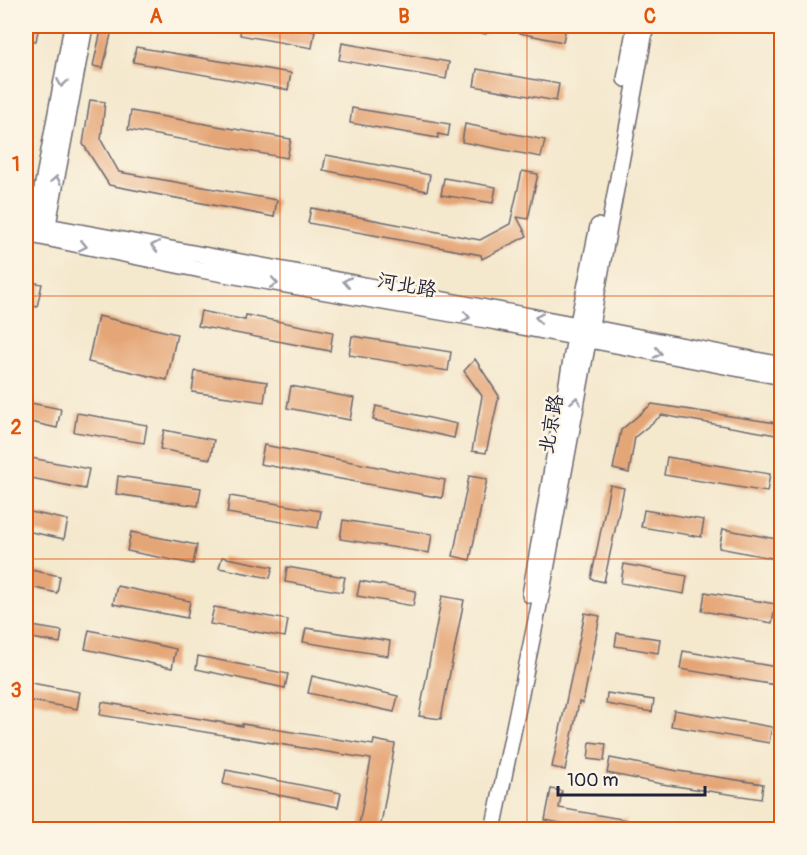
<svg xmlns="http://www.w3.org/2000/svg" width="807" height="855" font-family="Pangolin,'LXGW WenKai TC',sans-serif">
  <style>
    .building { fill: #e5a677 }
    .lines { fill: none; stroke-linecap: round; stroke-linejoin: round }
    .secondary-casing { stroke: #6c676e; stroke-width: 18 }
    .secondary { stroke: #fff; stroke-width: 15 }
    .oneway { stroke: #9c9ca7 }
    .grid { fill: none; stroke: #de560e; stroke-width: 1.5; stroke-opacity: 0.55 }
    .labels { text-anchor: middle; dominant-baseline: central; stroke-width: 5; stroke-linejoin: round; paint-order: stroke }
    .street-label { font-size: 20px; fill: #22223b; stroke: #fcf5e5 }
    .neatline { fill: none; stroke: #de560e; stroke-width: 2 }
    .grid-label { font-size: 20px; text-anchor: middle; font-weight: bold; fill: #de560e }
  </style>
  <rect width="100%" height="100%" fill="#fcf5e5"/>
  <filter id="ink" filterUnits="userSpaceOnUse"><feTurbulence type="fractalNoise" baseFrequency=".0167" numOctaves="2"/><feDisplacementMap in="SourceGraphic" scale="12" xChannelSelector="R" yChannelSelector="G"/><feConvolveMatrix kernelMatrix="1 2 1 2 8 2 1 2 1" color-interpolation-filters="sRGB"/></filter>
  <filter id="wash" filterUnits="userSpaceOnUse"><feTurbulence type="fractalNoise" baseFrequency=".008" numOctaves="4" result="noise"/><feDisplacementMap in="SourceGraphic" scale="24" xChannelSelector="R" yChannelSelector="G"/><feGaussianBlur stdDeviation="1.35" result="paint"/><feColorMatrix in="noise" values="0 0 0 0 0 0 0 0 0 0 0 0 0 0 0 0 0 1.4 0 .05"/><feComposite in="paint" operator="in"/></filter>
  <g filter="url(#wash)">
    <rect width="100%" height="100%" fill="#f4e8cd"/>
    <g id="blocks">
      <path class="building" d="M26 26H39L36 41 26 40Z
        M102 26H113L103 68 93 66Z
        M241 26H284L315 31 312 48 240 35Z
        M460 26H488L486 34 460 30Z
        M520 26H566L563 42 519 33Z
        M342 43 449 62 446 79 339 60Z
        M136 47 291 73 288 90 133 62Z
        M477 69 559 84 556 101 474 86Z
        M90 100 105 102 101 140 119 172 277 200 274 217 109 185 83 144Z
        M352 108 450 124 448 136 438 134V138L350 123Z
        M131 111 291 139 287 158 128 130Z
        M465 124 545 140 541 157 462 142Z
        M326 155 430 175 427 191 323 170Z
        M522 171 538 174 528 219 517 217 527 236 482 259 481 255 308 223 311 208 480 240 510 224Z
        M444 178 496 187 493 203 441 195Z
        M26 281 42 284 37 307 26 305Z
        M201 311 245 320 246 315 333 332 330 351 198 326Z
        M98 316 177 334 167 380 88 362Z
        M352 336 451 352 448 371 349 355Z
        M475 359 499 396 486 453 472 451 482 396 464 371Z
        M195 371 267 382 264 402 192 392Z
        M291 386 354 398 350 420 287 408Z
        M26 402 61 409 57 428 26 421Z
        M652 404 782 424V436L662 415 635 437 629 473 613 469 621 430Z
        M376 406 457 424 454 438 373 420Z
        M77 413 147 425 144 443 74 432Z
        M164 430 214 440 210 459 160 449Z
        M264 445 445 480 442 498 260 464Z
        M26 457 89 469 85 489 26 477Z
        M667 457 770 474 767 492 664 475Z
        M118 476 201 488 198 506 116 494Z
        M469 476 487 479 470 560 453 556Z
        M610 485 624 488 604 582 591 579Z
        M230 496 321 511 318 528 227 513Z
        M644 510 704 520 701 537 641 527Z
        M26 511 68 520 64 539 26 531Z
        M343 520 432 534 429 553 340 539Z
        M723 529 782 540V560L719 548Z
        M131 532 197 545 193 564 127 551Z
        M222 557 273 567 270 578 219 568Z
        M624 564 687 576 684 594 621 583Z
        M287 567 345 577 342 592 285 582Z
        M26 569 60 576 57 593 26 586Z
        M360 581 416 591 413 606 357 596Z
        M117 586 190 601 187 618 113 604Z
        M705 592 776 604 772 623 702 611Z
        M442 596 464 600 441 719 419 716Z
        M214 607 288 620 285 637 210 624Z
        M585 613 600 616 583 703 579 702 565 770 552 767Z
        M26 625 62 631 60 643 26 637Z
        M306 628 390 641 388 656 303 642Z
        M89 630 176 649 172 668 85 649Z
        M617 633 660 639 658 653 615 646Z
        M683 651 782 668V686L680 669Z
        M198 656 288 674 285 688 196 669Z
        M312 676 398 696 394 712 308 693Z
        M26 682 80 692 77 709 26 700Z
        M607 693 654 700 652 712 606 704Z
        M102 702 242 726V724L373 745 374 740 395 744 380 830H358L371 759 100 715Z
        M674 710 772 727 769 743 671 726Z
        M590 742 606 744 604 761 588 759Z
        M610 758 678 771 763 784 761 799 662 784 607 773Z
        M226 770 341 793 338 807 223 784Z
        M551 789 562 791 559 808 627 820 625 830H595L545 820Z"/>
    </g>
  </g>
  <g filter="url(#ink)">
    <use href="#blocks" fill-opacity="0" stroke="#6c676e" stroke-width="1.5"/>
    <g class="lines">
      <defs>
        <path id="secondary" d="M625 79 635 26
          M26 222 578 325 782 365
          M34 232 72 26
          M26 234 201 270 486 320 782 377
          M46 235 85 26
          M530 595 575 337 598 226
          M493 830 543 586 646 26"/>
      </defs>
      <use href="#secondary" class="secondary-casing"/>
      <use href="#secondary" class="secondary"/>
    </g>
    <defs><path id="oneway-chevron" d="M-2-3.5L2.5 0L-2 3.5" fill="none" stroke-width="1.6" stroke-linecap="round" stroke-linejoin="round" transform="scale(1.5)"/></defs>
    <g class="oneway">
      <use href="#oneway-chevron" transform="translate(62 83) rotate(100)"/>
      <use href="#oneway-chevron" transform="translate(56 180) rotate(-80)"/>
      <use href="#oneway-chevron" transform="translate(83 246) rotate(12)"/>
      <use href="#oneway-chevron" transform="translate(155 246) rotate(-169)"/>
      <use href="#oneway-chevron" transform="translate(347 282) rotate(-169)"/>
      <use href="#oneway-chevron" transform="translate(274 283) rotate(10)"/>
      <use href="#oneway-chevron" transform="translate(466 317) rotate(10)"/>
      <use href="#oneway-chevron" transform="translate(539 318) rotate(-169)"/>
      <use href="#oneway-chevron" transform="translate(658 353) rotate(11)"/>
      <use href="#oneway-chevron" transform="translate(576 401) rotate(-80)"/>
    </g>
  </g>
  <path class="grid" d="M280 26V830M527 26V830M26 296H782M26 559H782"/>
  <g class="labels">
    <g class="street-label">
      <text transform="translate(407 285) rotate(10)">河北路</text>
      <text transform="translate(551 424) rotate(-80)">北京路</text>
    </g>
  </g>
  <rect width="807" height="855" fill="none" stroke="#fcf5e5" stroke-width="66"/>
  <path d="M558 786v9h147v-9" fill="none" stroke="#22223b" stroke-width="3"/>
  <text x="567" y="786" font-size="18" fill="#22223b" stroke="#fcf5e5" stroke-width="4.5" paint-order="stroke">100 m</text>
  <rect x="33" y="33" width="741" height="789" class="neatline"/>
  <g class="grid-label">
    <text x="156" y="23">A</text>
    <text x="404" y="23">B</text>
    <text x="650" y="23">C</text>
    <text x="16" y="171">1</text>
    <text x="16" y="434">2</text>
    <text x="16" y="697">3</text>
  </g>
</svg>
